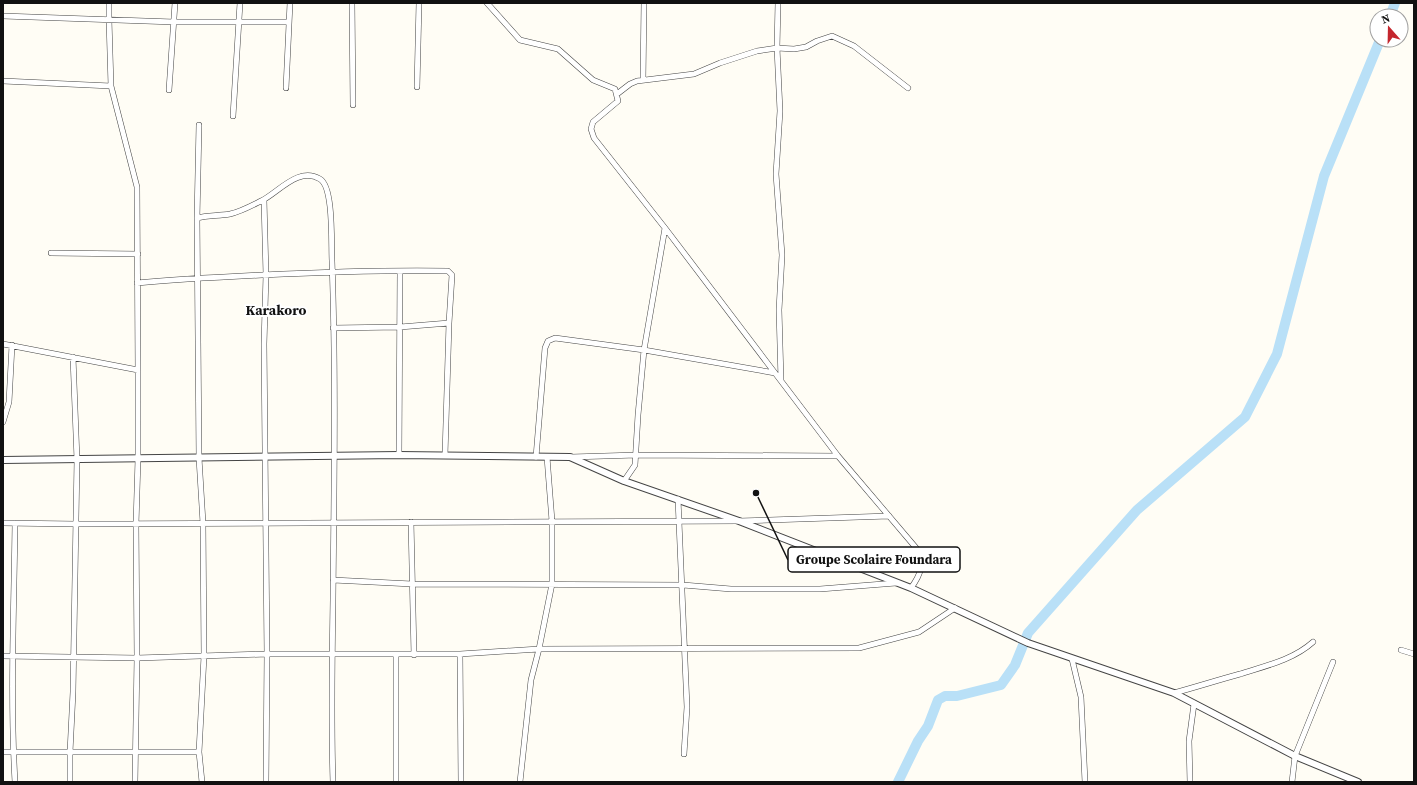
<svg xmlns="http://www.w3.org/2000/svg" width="1417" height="785" font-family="'Source Serif 4',serif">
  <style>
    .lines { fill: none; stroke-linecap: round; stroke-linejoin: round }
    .river { stroke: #b9e0f7; stroke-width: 10 }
    .minor-casing { stroke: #444; stroke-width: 6 }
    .tertiary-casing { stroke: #444; stroke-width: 8 }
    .minor { stroke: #fff; stroke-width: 5 }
    .tertiary { stroke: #fff; stroke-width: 6 }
    .labels { text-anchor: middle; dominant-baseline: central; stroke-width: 4; stroke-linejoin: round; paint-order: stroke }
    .quarter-label { font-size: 14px; font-weight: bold; fill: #111; stroke: #fff }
    .leader { fill: none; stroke: #111; stroke-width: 1.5 }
    .callout-dot { fill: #111; stroke: #fff; stroke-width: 1.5 }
    .callout { fill: #fff; stroke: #111; stroke-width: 1.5 }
    .callout-label { font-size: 13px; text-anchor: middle; font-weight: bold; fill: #111 }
  </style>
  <rect width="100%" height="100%" fill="#fffdf5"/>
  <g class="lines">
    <path class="river" d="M1390 16 1395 3
      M898 782 918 741 928 726 938 700 945 696H957L1001 685 1015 665 1028 633 1137 510 1245 417 1277 354 1324 176 1380 40"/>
    <defs>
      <path id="minor" d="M109 3V20L111 86 137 187 138 370V459L136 524 137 658 135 782
        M352 3 353 105
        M487 3 520 40 558 49 593 80 615 89 618 101 593 122 591 129 594 138 665 228 838 456 917 549C924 566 921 574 911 588
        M778 3 777 48 780 111 776 174 782 255 779 310 781 380
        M3 16 174 22H289
        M643 80 644 3
        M3 81 111 86
        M417 87 419 3
        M286 88 290 3
        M169 90 175 3
        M617 94 630 84 637 81 694 74 720 63 757 51 777 48 794 49 806 47 817 41 832 36 854 46 908 88
        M233 116 240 3
        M199 125 197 218 199 458 203 523 204 656 199 752 202 782
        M264 200 266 275 264 344 267 654 266 782
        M197 218C208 215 218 216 230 214 240 212 251 206 261 201 278 193 298 166 320 179 334 187 331 245 332 261 336 374 334 487 333 600 332 661 331 721 333 782
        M51 253 138 254
        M137 283C179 279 220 277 262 275 324 272 386 270 448 271L452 275 449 323 445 455
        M333 328 400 327 449 323
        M3 344 138 370
        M3 422 9 402 12 345
        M399 455 400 271
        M536 457 545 348 548 341 555 338 644 350 775 373
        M571 457 637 455 838 456
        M624 481 635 465 638 415 644 350 665 228
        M678 499 687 707 684 754
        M411 522 414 655
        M3 523 76 524 739 521 889 516
        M15 523C14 609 10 696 15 782
        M333 580 412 584 683 585 731 589H820L896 583
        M1401 650 1414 654
        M460 654 461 782
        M396 655V782
        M3 656 137 658 267 654H460L539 649 859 648 919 632 955 608
        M1072 659 1081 697 1085 782
        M1174 693C1196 687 1218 680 1240 674 1265 666 1293 660 1313 642
        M3 752H199
        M70 782V752L73 692 77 460 73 357
        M520 782 531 680 539 649 552 584V521L547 457
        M1190 782 1189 741 1194 704
        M1292 782 1295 756 1333 662"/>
      <path id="tertiary" d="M3 460 399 455 570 457 624 481 739 521 911 588 1028 643 1174 693 1295 756 1358 782"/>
    </defs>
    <use href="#minor" class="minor-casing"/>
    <use href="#tertiary" class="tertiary-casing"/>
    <use href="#minor" class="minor"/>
    <use href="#tertiary" class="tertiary"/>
  </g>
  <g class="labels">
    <g class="quarter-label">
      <text x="276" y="310">Karakoro</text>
    </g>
  </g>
  <path class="leader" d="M756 493L788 560"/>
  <circle class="callout-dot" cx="756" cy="493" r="4"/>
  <rect class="callout" x="788" y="547" width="172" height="25" rx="4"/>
  <g class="callout-label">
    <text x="874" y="564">Groupe Scolaire Foundara</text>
  </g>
  <rect width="1417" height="785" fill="none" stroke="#111111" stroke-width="8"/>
  <g transform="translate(1389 28) rotate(340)"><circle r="19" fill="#ffffff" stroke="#a0a0a0"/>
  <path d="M0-3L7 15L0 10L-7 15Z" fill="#c4262e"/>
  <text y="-6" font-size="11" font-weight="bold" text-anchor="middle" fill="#111111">N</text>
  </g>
</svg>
